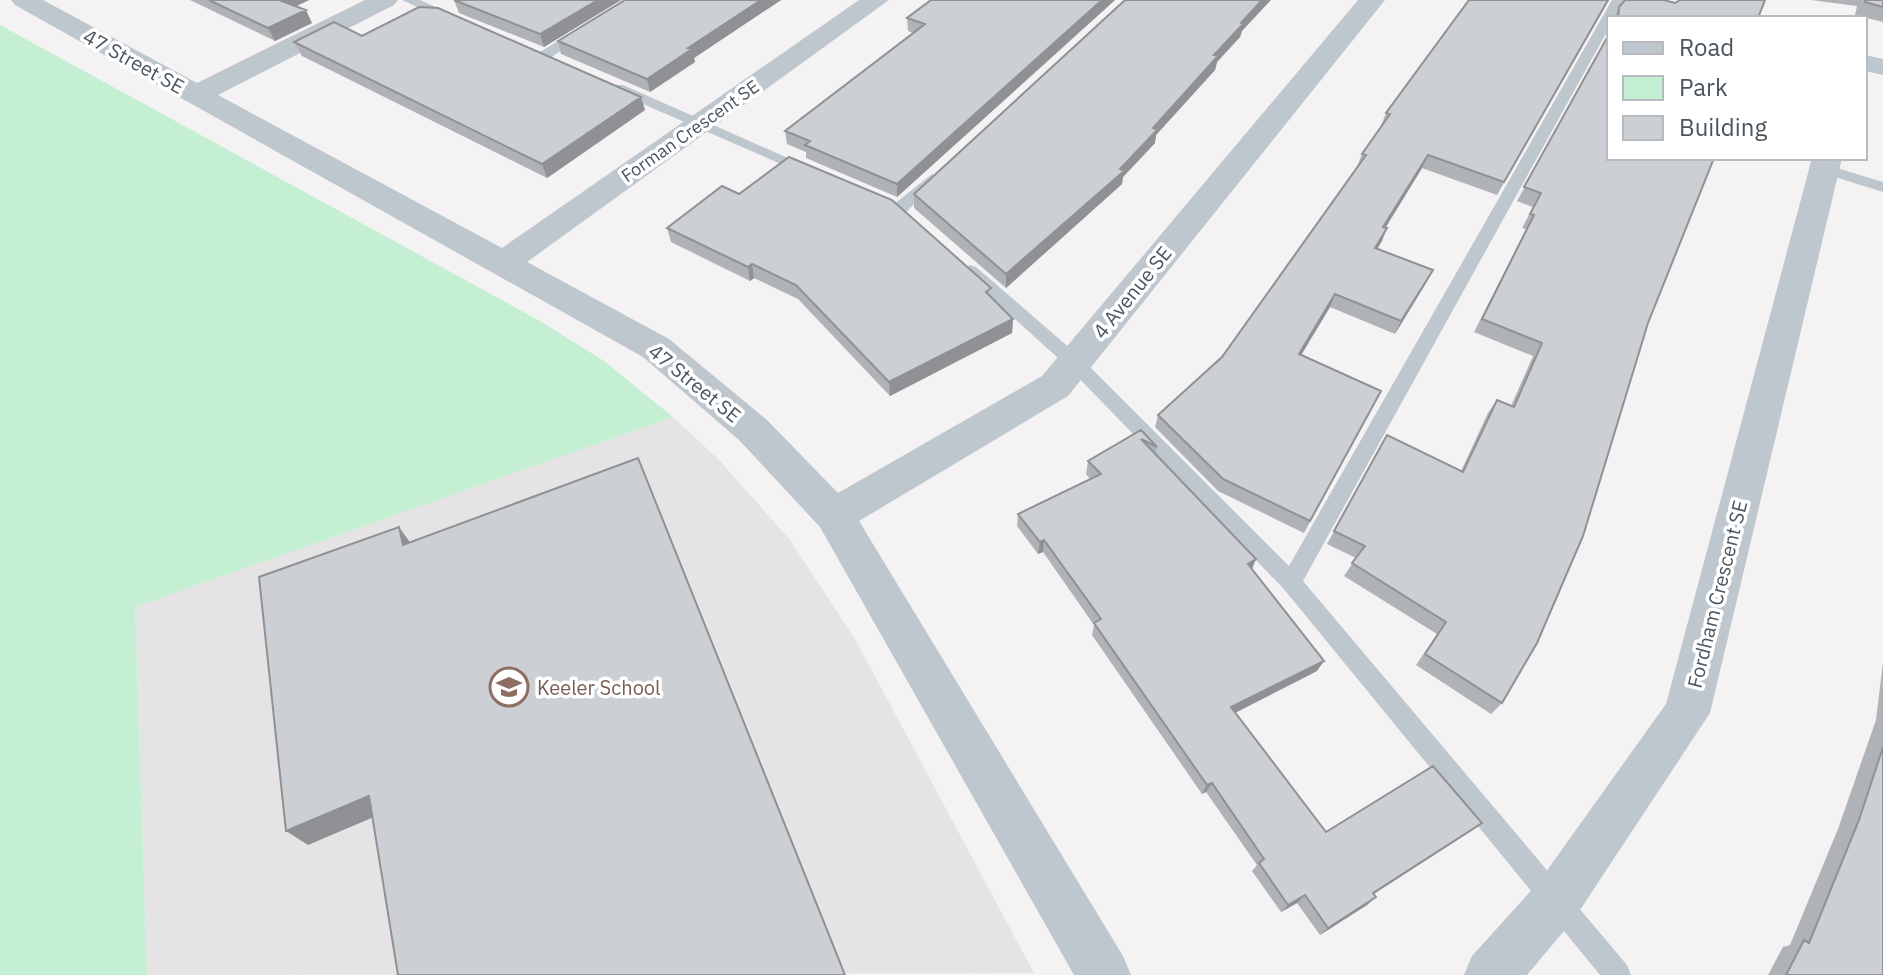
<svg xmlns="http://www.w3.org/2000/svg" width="1883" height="975" font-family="'IBM Plex Sans',sans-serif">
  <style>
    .education { fill: #e5e3e4 }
    .green { fill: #c4efd3 }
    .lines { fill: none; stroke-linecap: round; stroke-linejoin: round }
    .lane { fill: #bec7ce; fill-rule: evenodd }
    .street { fill: #bec7ce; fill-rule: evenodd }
    .wall { fill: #afb2b6 }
    .shaded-wall { fill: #8f9194 }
    .building { fill: #cccfd4; stroke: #8f9194; stroke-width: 2 }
    .labels { text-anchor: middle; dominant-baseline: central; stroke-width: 7; stroke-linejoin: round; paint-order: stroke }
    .far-street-label { font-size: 18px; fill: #4a565f; stroke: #fff }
    .street-label { font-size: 20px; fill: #4a565f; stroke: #fff }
    .education-label { font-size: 20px; fill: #785e54; stroke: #fff; text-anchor: start }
  </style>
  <rect width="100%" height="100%" fill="#f4f2f2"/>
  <path class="education" d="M673 417 720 461 790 540 855 639 1034 973 147 975 135 607Z"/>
  <path class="green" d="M0 25 540 321 604 361 673 417 135 607 147 975H0Z"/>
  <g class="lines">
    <path class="lane" d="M402 0H420L456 16 444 19Z
      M1612 0H1624L1614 18H1609V28L1303 581 1627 965 1631 975H1600L1283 588 1068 367 962 271 970 265 976 267 1080 357 1289 566Z
      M578 29 590 32 550 58H540V52Z
      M613 85H623L817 171 814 174H804L613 91Z
      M1824 164 1883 182V192L1819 172 1816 169Z
      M932 174 940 179 937 182 906 212H894V204Z"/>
    <path class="street" d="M11 0H43L197 83 365 0H398L394 5 218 95 502 248 859 0H889L527 262 669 339 767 420 838 493 1042 376 1358 0H1385L1068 396 859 521 1123 956 1131 975H1074L820 527 739 440 643 357 15 5Z
      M1865 55 1883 59V75L1865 71Z
      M1812 158H1842L1710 713 1574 919 1527 975H1464L1472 956 1538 883 1666 704Z"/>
  </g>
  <path class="wall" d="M190 0H309L296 6 312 23 275 41Z
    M454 0H621L544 47 459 13Z
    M625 0H781L694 58 695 62 650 92 561 54 558 41Z
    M931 0H1115L897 197 806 158V152L787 144 785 131 913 33 908 31 907 18Z
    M1609 0 1497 195 1422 168 1385 228 1382 241 1377 248 1433 270 1426 283 1395 334 1330 307 1301 355 1381 391 1304 533 1218 491 1155 427 1158 415 1222 357 1357 167 1362 154 1382 126H1381L1386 113Z
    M1811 0H1883V22L1855 15 1857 6Z
    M1675 3 1758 18H1614L1619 7Z
    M1242 31 1240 37 1217 62 1215 70 1156 135 1155 143 1123 177 1122 184 1006 288 914 208V194Z
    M1609 34 1648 323 1502 703 1491 714 1416 665 1437 634 1344 576 1356 558 1327 544 1387 435 1461 471 1488 413 1497 400 1511 406 1533 356 1474 332 1526 229 1522 228 1533 207 1517 201Z
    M294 42 641 97 645 110 547 178 302 56Z
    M739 194 990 296 1013 319 1012 333 890 396 798 299 754 278 750 281 671 242 667 228Z
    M1141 430 1157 447 1156 454 1256 559 1252 569 1317 671 1235 713 1326 832 1482 823 1471 831 1374 894 1367 905 1320 935 1297 903 1281 912 1252 871 1257 865 1206 792 1202 794 1092 635 1094 625 1043 552 1038 554 1017 526 1018 514 1090 479 1086 474 1088 461Z
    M1883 662V975H1768L1783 947 1790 945 1838 829 1876 720Z"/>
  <path class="shaded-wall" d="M278 0H309L284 12Z
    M598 0H621L544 47 540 34Z
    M761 0H781L694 58 695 62 650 92 647 79 688 48Z
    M1102 0H1115L897 197V184Z
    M1262 0H1271L1242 31 1240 37 1217 62 1215 70 1156 135 1155 143 1123 177 1122 184 1006 288V274L1120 169 1153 128 1241 23Z
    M306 10 312 23 275 41 268 28Z
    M641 97 645 110 547 178 542 164Z
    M1428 155 1422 168 1378 240 1383 227Z
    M1387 228 1382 241 1370 261 1375 248Z
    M752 264 754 278 750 281 748 267Z
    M1433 270 1426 283 1395 334 1401 321Z
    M1335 294 1330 307 1294 367 1299 354Z
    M1013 319 1012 333 890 396 889 382Z
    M399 527 414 548 403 545Z
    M1044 540 1043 552 1038 554 1040 542Z
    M1256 559 1251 571 1248 564Z
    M1324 661 1317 671 1225 718 1231 707Z
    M1212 783 1206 792 1202 794 1207 785Z
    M369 796 388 811 308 845 286 831Z
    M1482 823 1471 831 1364 900 1373 893Z
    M1305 895 1297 903 1281 912 1288 905Z
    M1376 897 1367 905 1320 935 1328 928Z"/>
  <path class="building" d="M209 0H279L306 10 268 28Z
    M454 0H598L540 34Z
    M625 0H761L688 48 692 49 647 79 558 41Z
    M931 0H1102L897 184 805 145 810 141 785 131 925 24 907 18Z
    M1125 0H1262L1241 23 1243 24 1214 55 1218 56 1153 128 1157 130 1120 169 1124 171 1006 274 914 194Z
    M1469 0H1608L1504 182 1428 155 1383 227 1387 228 1375 248 1433 270 1401 321 1335 294 1299 354 1381 391 1310 521 1223 479 1158 415 1222 357 1366 155 1362 154 1390 114 1386 113Z
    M1625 0H1664L1675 3 1680 0H1765L1758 18H1618L1619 7Z
    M1865 0H1883V7L1865 2Z
    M419 7 438 8 641 97 542 164 294 42 334 22 362 36Z
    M1609 34V158H1714L1648 323 1583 536 1537 643 1502 703 1425 654 1446 622 1352 563 1365 546 1334 531 1387 435 1463 472 1497 400 1514 407 1542 343 1482 319 1534 215 1530 214 1541 193 1524 187Z
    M789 157 892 200 991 288 986 292 1013 319 889 382 796 285 752 264 748 267 667 228 722 186 739 194Z
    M1141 430 1157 447 1141 439 1256 559 1248 564 1324 661 1231 707 1326 832 1433 766 1482 823 1373 893 1376 897 1328 928 1305 895 1288 905 1259 863 1264 859 1212 783 1207 785 1094 623 1101 619 1044 540 1040 542 1018 514 1101 474 1088 461Z
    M638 458 845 975H398L369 796 286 831 259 577 399 527 403 545Z
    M1883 747V975H1786L1804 940 1809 943 1859 820Z"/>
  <defs>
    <symbol id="school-ring" viewBox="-11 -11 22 22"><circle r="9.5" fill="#fff" stroke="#8d6e63" stroke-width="1.5"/><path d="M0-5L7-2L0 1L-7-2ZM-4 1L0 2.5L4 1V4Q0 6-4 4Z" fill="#8d6e63"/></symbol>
  </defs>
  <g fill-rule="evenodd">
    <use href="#school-ring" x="487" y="665" width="44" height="44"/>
  </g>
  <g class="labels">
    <g class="far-street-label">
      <text transform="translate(690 131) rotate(-35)">Forman Crescent SE</text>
    </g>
    <g class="street-label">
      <text transform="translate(134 61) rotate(29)">47 Street SE</text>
      <text transform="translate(1132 292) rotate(-51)">4 Avenue SE</text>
      <text transform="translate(695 383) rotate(39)">47 Street SE</text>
      <text transform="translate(1717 594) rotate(-76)">Fordham Crescent SE</text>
    </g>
    <g class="education-label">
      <text x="537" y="687">Keeler School</text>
    </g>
  </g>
  <rect x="1607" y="16" width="260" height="144" fill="#ffffff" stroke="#b7bbbf" stroke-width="2"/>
  <rect x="1623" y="42" width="40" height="12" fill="#bec7ce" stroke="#b7bbbf" stroke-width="2"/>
  <text x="1679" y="56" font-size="24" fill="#4a565f">Road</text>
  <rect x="1623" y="76" width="40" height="24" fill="#c4efd3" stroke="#b7bbbf" stroke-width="2"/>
  <text x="1679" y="96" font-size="24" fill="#4a565f">Park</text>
  <rect x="1623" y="116" width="40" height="24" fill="#cccfd4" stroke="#b7bbbf" stroke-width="2"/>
  <text x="1679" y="136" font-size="24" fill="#4a565f">Building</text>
</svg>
